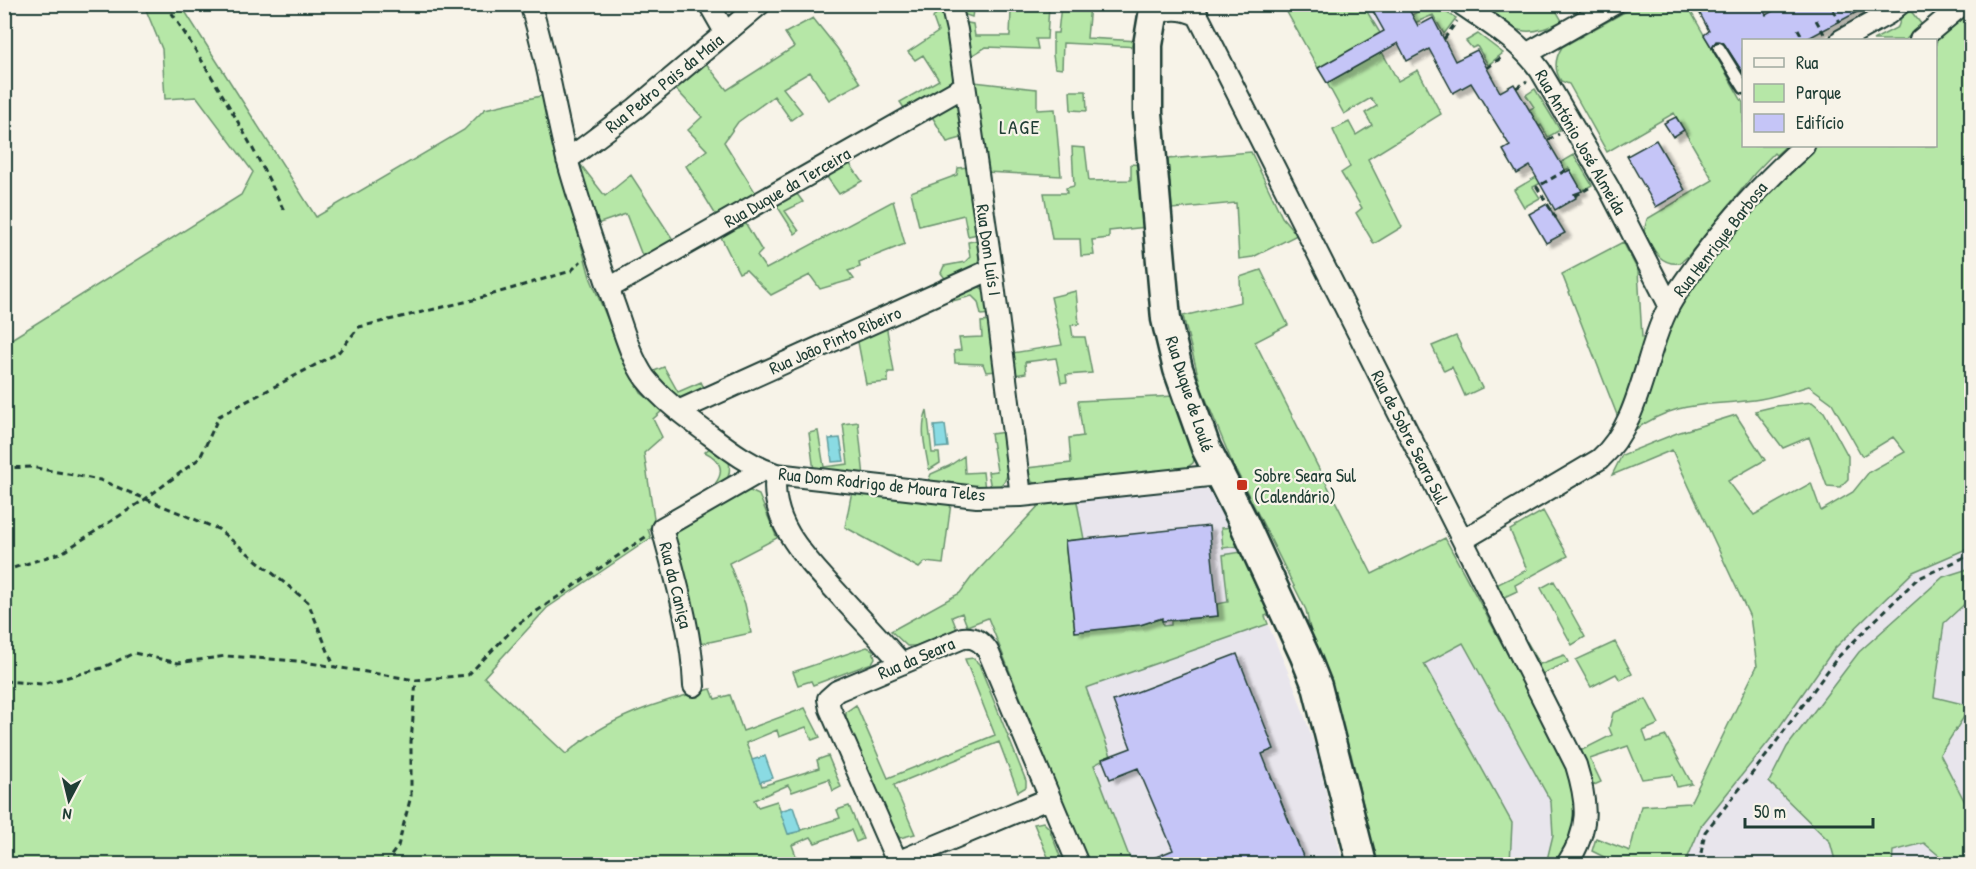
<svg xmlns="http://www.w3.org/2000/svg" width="1976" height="869" font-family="'Patrick Hand',sans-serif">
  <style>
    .built { fill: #e8e5ec }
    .green { fill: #b6e7a7; stroke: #6a926e; stroke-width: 1.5 }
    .water { fill: #8adbe3; stroke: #5f9c9d; stroke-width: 1.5 }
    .building { fill: #c5c5f7; stroke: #1f3d34; stroke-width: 1.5; filter: url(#shadow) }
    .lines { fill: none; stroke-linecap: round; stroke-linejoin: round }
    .lane-casing { stroke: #1f3d34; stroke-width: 15 }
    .street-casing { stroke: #1f3d34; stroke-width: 24 }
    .secondary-casing { stroke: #1f3d34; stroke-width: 33 }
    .path { stroke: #1f3d34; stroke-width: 3; stroke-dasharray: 6 4.5; stroke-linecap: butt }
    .lane { stroke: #f7f3e8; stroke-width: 10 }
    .street { stroke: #f7f3e8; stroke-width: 20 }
    .secondary { stroke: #f7f3e8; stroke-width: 28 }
    .poi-dot { fill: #c8321e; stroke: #f7f3e8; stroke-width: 2 }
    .labels { text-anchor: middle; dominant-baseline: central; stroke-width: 4.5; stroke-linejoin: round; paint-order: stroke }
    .street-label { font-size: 18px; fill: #1f3d34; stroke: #f7f3e8 }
    .poi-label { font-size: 18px; fill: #1f3d34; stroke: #f7f3e8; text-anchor: start }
    .neighbourhood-label { font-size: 20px; letter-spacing: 1.5px; fill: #1f3d34; stroke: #f7f3e8 }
  </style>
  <defs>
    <filter id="shadow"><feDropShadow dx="6" dy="4" stdDeviation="1.5" flood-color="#0004"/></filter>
  </defs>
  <rect width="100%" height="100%" fill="#f7f3e8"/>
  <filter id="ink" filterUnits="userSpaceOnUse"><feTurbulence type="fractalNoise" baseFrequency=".0167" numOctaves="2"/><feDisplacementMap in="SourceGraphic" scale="12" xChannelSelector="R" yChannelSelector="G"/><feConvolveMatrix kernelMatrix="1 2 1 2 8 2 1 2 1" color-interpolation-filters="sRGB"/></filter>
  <g filter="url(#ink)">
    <path class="built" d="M1363 5H1432L1380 33Z
      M1203 485 1211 489 1236 527 1265 617 1294 686 1315 746 1343 864H1088L1043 501Z
      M1971 547V568L1943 577 1769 782 1830 842 1836 864H1685L1701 826 1773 736 1834 649 1913 572Z
      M1971 598V706L1934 697 1944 623Z
      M1463 643 1551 802 1553 835 1546 864H1510L1512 823 1423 663Z
      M1971 708V809H1968L1940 754Z
      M1924 843 1949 864H1892L1893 851Z"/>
    <path class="green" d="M1002 4V6L974 5 972 17 960 13 958 5Z
      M1432 4 1456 18 1444 34 1433 15 1410 25 1406 18Z
      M144 5H181L316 217 464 130 485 109 545 95 561 172 590 277 622 354 641 393 663 410 653 419 662 437 644 453 655 525 648 529 651 538 547 608 484 677 566 754C606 718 659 701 711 689L715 699 730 695 743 731 805 708 820 737 812 740 806 727 779 737 777 730 746 743 762 786 819 768 817 760 828 756 841 787 833 791 829 779 792 792 788 785 754 800 758 807 777 801 789 834 840 818 837 810 849 806 863 839 856 842 851 830 815 843 811 837 792 845 799 864H5V343L241 195 253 172 197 97 165 99 162 49Z
      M1021 5H1049L1047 39H1036L1038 49 986 47 971 56 962 22 973 24 975 36H1010L1011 10H1022Z
      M1061 5H1090L1087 38 1139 41V47L1063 43 1062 69 1055 68 1053 55V33H1058Z
      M1283 5H1363L1380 33 1318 68Z
      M1478 5H1553L1562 21C1522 42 1511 28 1478 5Z
      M1637 5H1687L1743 103 1744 146H1786L1776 155 1774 153 1755 173 1688 256 1680 263C1659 266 1653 248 1644 232L1647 219 1713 180 1674 113 1607 152 1569 84 1561 81C1554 70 1555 58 1562 47Z
      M941 7 951 36 956 80 951 85 906 111 900 102 939 80 923 55 915 60 908 52 938 32 933 18Z
      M1910 10 1922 25 1905 40H1873L1898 27 1901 18Z
      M1971 10V547L1913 572 1834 649 1773 736 1701 826 1685 864H1618L1592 851 1596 838 1630 851 1641 806 1690 803 1757 666 1750 617 1672 450 1612 475 1622 455 1677 433 1736 415 1765 460 1728 481 1754 515 1811 483 1821 511 1853 492 1869 472 1905 452 1893 437 1862 456 1832 403 1809 386C1791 391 1772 398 1754 400 1702 407 1680 399 1633 431L1657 357 1677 314 1694 286 1756 201 1817 146H1936V41Z
      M813 18 837 48 860 83 829 100 810 72 783 88 802 112 791 120 774 96 738 122 724 142 757 195 717 217 686 166 707 150 688 130 702 117 673 86 705 62 727 90 794 47 785 33Z
      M1478 34 1503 53 1488 65 1477 46 1472 48 1466 41Z
      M1382 52 1398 81 1418 70 1441 114 1368 159 1402 227 1374 244 1356 213 1362 208 1341 173 1350 167 1333 130 1349 122 1356 135 1372 125 1365 113 1377 106 1371 98 1344 114 1327 83Z
      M974 82 1037 89V110L1055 109 1061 176 985 172Z
      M1535 89 1560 130 1548 137 1541 125 1515 140 1505 124 1534 107 1526 95Z
      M1070 91H1086L1087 111 1071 110Z
      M955 103 961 108 965 137 947 142 930 113Z
      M1072 147 1085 148 1089 181 1131 180V164L1143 165 1147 227 1109 231V238L1092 240 1094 255 1081 256 1080 239H1052L1044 193H1067L1066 188 1074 186Z
      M1251 152 1282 217 1297 235 1253 257 1239 259 1236 203 1172 209 1168 159Z
      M1574 155 1592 185 1582 191 1569 168 1533 187 1540 198 1524 207 1514 190Z
      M577 160 605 196 631 175 674 241 643 258 626 214 594 225Z
      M847 160 862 181 839 194 824 173Z
      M969 167 978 234 968 236 964 215 919 226 911 192 957 175 958 168Z
      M794 190 803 202 785 211 799 231 795 234 774 201Z
      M893 201 905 244 859 262 860 267 848 271 854 279 820 289 810 275 771 295 746 270 739 273 719 233 743 219 762 251 757 256 766 269Z
      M979 240 980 251 978 263 967 272 947 281 941 273 944 266 965 262 970 257 968 242Z
      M1623 242 1638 271 1642 337 1645 340 1642 358 1619 420 1562 274Z
      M1261 270 1288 325 1255 342 1372 574 1445 538 1559 750 1575 795 1574 826 1556 864H1546L1553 835 1551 802 1463 643 1424 664 1512 823 1510 864H1377L1351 754 1316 657 1306 610 1231 460 1201 387 1183 316 1241 302 1240 277Z
      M976 285 985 290 991 314 981 315 978 302 972 296 952 301 951 295Z
      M1076 291 1079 324 1071 325 1073 337H1085L1092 373 1066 375 1067 382 1061 383 1056 358 1025 362 1026 373 1015 375 1012 353 1062 345 1051 297Z
      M992 321 998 371 986 372 983 364 955 363 954 351 961 350 959 338 982 337 981 322Z
      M886 324 894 372H888V382L866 384 857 337Z
      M1456 336 1482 388 1465 396 1452 367 1444 371 1432 346Z
      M664 367 678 392 701 382 705 390 682 400 672 397 649 373Z
      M1174 396 1196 453 1193 463 1180 472 1040 485 1032 482 1027 468 1071 463 1069 438 1083 436 1078 401Z
      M1812 402 1824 412 1848 456V479L1840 487 1827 486 1809 437 1783 448 1755 411 1776 406Z
      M927 410 932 453H939L940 463 929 470C926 449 919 431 927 410Z
      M858 422 864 477 814 471 809 433 818 431 824 467 848 464 843 424Z
      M1005 432C1007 451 1017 485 991 489L988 472 997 471 991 434Z
      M712 446 729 459C731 474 729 481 716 489L715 484C726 470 719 459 705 452Z
      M964 456 965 473 983 472 985 490 927 484 931 474 949 466Z
      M748 490 759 495 777 538 729 563 745 604 751 633 700 644 672 537V531Z
      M852 491 951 503 943 564 925 562 919 568 845 527Z
      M1076 497 1084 539 1065 541 1075 632 1140 625 1162 618 1163 626 1171 625V621L1218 616 1217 604 1228 602 1223 555 1242 552 1240 546 1223 548 1221 528 1236 527 1273 613 1265 616 1268 624 1086 688 1111 756 1094 765 1132 864H1088L988 618 967 626 962 613 952 617 957 630 916 646H907L891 631 960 593 971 578 1043 501Z
      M1543 511 1568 556 1515 585 1517 591 1498 600 1492 587 1527 570 1510 530Z
      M1971 568V598L1944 623 1934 697 1971 706 1940 754 1968 808 1971 809V864H1949L1924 843 1893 851 1892 864H1836L1830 842 1769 782 1787 747 1859 652 1943 577Z
      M1554 581 1585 637 1572 645 1541 588Z
      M1527 642 1540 664 1564 655 1568 662 1538 676 1522 645Z
      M1615 642 1632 674 1620 680 1616 674 1591 687 1576 660Z
      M867 647 873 650 875 658 872 663 813 685 811 681 798 685 793 672Z
      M973 658 979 664 1026 781V787L1018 792 999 742 894 785 915 834 900 838 894 831 846 719V712L856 705 888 778 995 735 965 659Z
      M1646 699 1659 724 1643 731 1647 742 1666 736 1692 784 1677 787 1673 775 1642 779 1628 746 1590 759 1601 782 1592 786 1578 752 1612 735 1609 728 1613 713Z
      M1043 822 1049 828 1063 864H1051L1034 824Z"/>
    <path class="water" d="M945 425 948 447 936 448 934 426Z
      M840 438 844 461 832 462 829 439Z
      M765 756 773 778 760 782 752 760Z
      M793 807 801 831 788 834 780 811Z"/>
    <path class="building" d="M1369 4H1406L1418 26 1433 18 1455 61 1477 50 1500 92 1514 84 1566 172 1570 170 1582 191 1574 194 1576 198 1555 210 1530 166 1517 174 1503 150 1510 146 1471 83 1453 93 1429 49 1407 61 1398 43 1327 83 1318 68 1384 31Z
      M1695 4H1760L1766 15 1785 4H1872L1805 40H1743V73L1723 42 1716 41 1712 48 1704 35 1709 31Z
      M1676 117 1684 130 1673 137 1664 123Z
      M1656 140 1685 190 1656 207 1627 156Z
      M1547 204 1565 233 1546 243 1529 214Z
      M1209 526 1218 616 1162 621V618L1140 625 1075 632 1065 541Z
      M1237 654 1274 749 1262 754 1306 864H1139L1173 850 1138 768 1110 779 1102 759 1131 748 1113 701Z"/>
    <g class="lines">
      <defs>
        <path id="lane" d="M1719 48 1744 88"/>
        <path id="street" d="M530 4C547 55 554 108 567 159 580 206 596 252 612 298 622 324 629 355 645 378 663 401 687 418 710 435 731 451 751 466 776 474L977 497 1021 496 1218 475
          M709 4 725 32
          M951 4 957 30 992 269 1021 496
          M1192 4 1576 765C1588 804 1590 829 1567 864
          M1461 4C1490 24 1519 41 1540 70L1609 188 1669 305
          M1153 16C1169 8 1180 8 1197 15
          M1841 40 1888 14 1900 4
          M1920 40 1963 4
          M1528 53 1614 4
          M567 160 636 108 760 4
          M609 288 965 86
          M678 411 992 269
          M776 474C768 526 812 564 843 599 863 621 883 642 902 664
          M1463 540 1600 459C1642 421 1643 355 1669 306 1678 289 1691 273 1702 257 1733 216 1765 180 1804 146
          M694 686C692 632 676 580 662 528L763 470
          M897 862 1050 798
          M898 864 830 709 828 699 837 691 963 638C975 637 981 641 988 651L1078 864"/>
        <path id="secondary" d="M1155 4 1148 45V113L1166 319 1178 369 1206 448 1242 519 1305 656 1317 686 1362 864"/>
      </defs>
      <use href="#lane" class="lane-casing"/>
      <use href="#street" class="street-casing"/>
      <use href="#secondary" class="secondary-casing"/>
      <path class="path" d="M166 4C210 72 251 140 285 213
        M1833 10 1840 22
        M1816 20 1824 34
        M1798 29 1804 40
        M1444 39 1457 21
        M1781 39 1782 40
        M1487 68 1502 57
        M1516 88 1527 81
        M1548 140 1559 134
        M1575 196 1589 188
        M1556 218 1537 187 1568 169 1569 171
        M4 468 31 467 100 480 218 529 308 602 334 666
        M4 571 63 552 144 500 200 458 219 416 338 353 359 327 473 300 571 271 581 261
        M4 681 42 684 102 668 134 653 178 663 226 656 298 661 416 680 468 675 518 624 647 536
        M385 864 398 846 411 796V742L416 680
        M1699 864 1705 832 1766 756 1837 658 1917 579 1972 554"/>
      <use href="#lane" class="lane"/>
      <use href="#street" class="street"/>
      <use href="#secondary" class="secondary"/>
    </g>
  </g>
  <rect class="poi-dot" x="1236" y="479" width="12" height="12" rx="3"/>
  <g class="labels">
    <g class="street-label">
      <text transform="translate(664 83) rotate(-39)">Rua Pedro Pais da Maia</text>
      <text transform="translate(1581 142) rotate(60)">Rua António José Almeida</text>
      <text transform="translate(787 187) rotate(-30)">Rua Duque da Terceira</text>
      <text transform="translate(1720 239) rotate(-52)">Rua Henrique Barbosa</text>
      <text transform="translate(989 250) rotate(82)">Rua Dom Luís I</text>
      <text transform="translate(835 340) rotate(-24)">Rua João Pinto Ribeiro</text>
      <text transform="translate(1190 394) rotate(72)">Rua Duque de Loulé</text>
      <text transform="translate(1410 437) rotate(63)">Rua de Sobre Seara Sul</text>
      <text transform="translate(882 484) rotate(6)">Rua Dom Rodrigo de Moura Teles</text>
      <text transform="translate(676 585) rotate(76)">Rua da Caniça</text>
      <text transform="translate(916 658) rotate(-23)">Rua da Seara</text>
    </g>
    <g class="poi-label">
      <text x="1254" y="475">Sobre Seara Sul<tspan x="1254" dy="21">(Calendário)</tspan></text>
    </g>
    <g class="neighbourhood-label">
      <text x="1020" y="126">LAGE</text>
    </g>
  </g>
  <rect width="1976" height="869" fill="none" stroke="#f7f3e8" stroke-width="24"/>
  <rect x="12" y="12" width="1952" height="845" fill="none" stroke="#1f3d34" stroke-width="2" filter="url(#ink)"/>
  <rect x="1742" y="39" width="195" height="108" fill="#f7f3e8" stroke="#a1aaa0" stroke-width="1.5"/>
  <rect x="1754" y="58" width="30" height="9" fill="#f7f3e8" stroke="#a1aaa0" stroke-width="1.5"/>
  <text x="1796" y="69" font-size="18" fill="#1f3d34">Rua</text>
  <rect x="1754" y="84" width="30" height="18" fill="#b6e7a7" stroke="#a1aaa0" stroke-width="1.5"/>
  <text x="1796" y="99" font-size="18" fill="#1f3d34">Parque</text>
  <rect x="1754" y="114" width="30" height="18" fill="#c5c5f7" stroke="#a1aaa0" stroke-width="1.5"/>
  <text x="1796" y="129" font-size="18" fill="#1f3d34">Edifício</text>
  <g transform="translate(69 800) rotate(187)" stroke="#f7f3e8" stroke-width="4.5" paint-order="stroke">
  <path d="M0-4.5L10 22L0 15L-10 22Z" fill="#1f3d34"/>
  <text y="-9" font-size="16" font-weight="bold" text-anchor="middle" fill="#1f3d34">N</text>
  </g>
  <path d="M1745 818v9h128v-9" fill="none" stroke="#1f3d34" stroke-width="3"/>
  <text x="1754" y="818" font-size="18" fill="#1f3d34" stroke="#f7f3e8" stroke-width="4.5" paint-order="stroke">50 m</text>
</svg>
